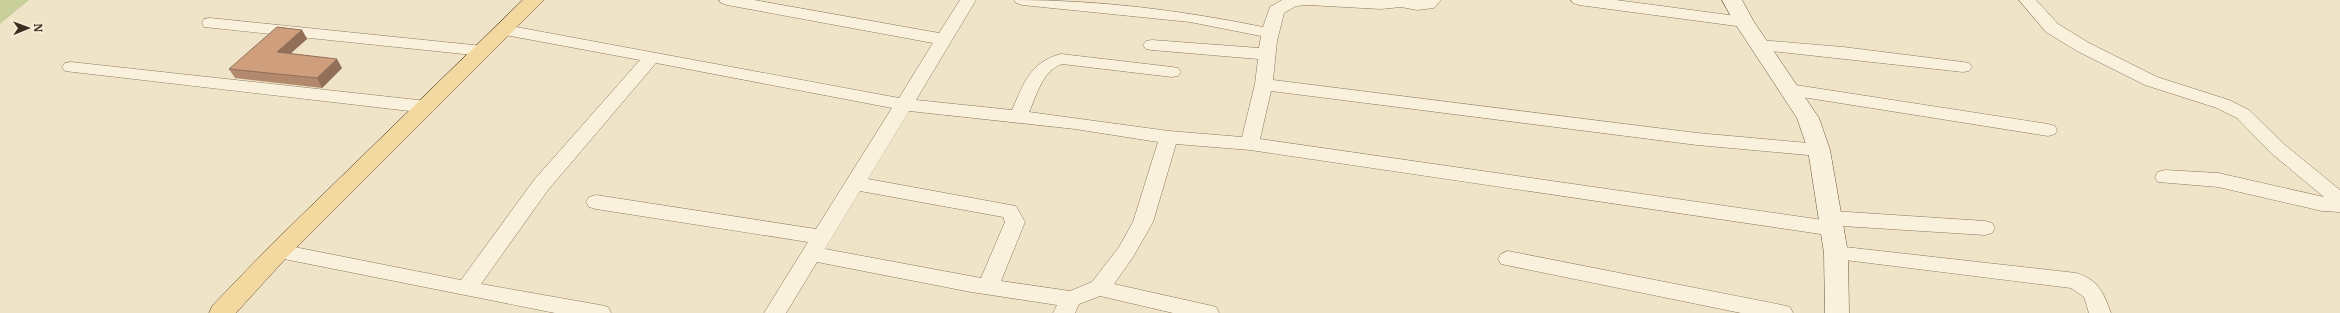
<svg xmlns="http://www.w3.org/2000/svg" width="2340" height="313" font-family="Merriweather,serif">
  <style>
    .green { fill: #c9cf9b }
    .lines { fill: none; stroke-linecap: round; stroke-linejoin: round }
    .street-casing { stroke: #8d765c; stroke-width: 1 }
    .secondary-casing { stroke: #6f573f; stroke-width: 1 }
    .primary-casing { stroke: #5b4430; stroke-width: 1 }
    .street { fill: #faf1dc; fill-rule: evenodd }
    .secondary { fill: #faf1dc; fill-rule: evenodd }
    .primary { fill: #f3d9a0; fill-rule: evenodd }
    .wall { fill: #b2896c }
    .shaded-wall { fill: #916f58 }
    .building { fill: #cf9f7d; stroke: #916f58 }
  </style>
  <rect width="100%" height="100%" fill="#f0e4c8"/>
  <path class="green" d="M0 0H29L0 24Z"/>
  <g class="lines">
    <defs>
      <path id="street" d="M719 0H754L939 33 960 0H976L916 100 1012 110C1024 83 1030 62 1061 54L1172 67 1178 68 1181 72 1178 76 1172 77 1062 64C1042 71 1037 95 1029 112L1169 131 1242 137 1255 84 1258 59 1152 50 1146 49 1143 45 1146 41 1152 40 1259 48 1261 36 1190 22 1022 5 1016 3 1014 0C1099 0 1179 10 1263 27L1270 7 1282 0H1441L1434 8 1417 10 1401 7 1381 9 1308 5 1296 6 1284 13 1277 41 1273 80 1697 133 1819 144 1826 146 1828 150 1826 154 1819 156 1697 145 1271 91 1260 139 1823 220 1822 218 1825 213 1832 211 1985 221 1992 223 1995 228 1992 233 1985 235 1842 226 1844 229 1841 234 1834 236 1250 150 1176 144 1153 222 1133 257 1114 284 1208 305 1216 307 1219 313H1173L1100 296 1079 304 1075 313H1053L1057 305 971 292 817 262 786 313H764L808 242 596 209 589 207 586 202 589 197 596 195 816 229 892 108 656 63 548 190 481 284 600 305 608 307 611 313H555L279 258 272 256 269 251 272 246 279 244 461 280 534 180 640 60 505 35 499 34 497 30 499 26 505 25 899 98 933 43 727 5 721 3ZM909 111 1075 129 1158 142 1133 222 1119 247 1092 282 1070 291 1001 281 1025 222 1016 206 868 179ZM860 191 1003 217 1005 222 981 278 825 249Z
        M1571 0H1616L1744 17 1750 18 1752 22 1750 26 1744 27 1579 5 1573 3Z
        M2019 0H2036L2058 24 2089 43 2157 77 2229 100 2249 110 2285 145 2340 190V212L2322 211 2218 187 2158 182 2155 177 2158 172 2165 170 2218 173 2324 197 2271 153 2237 118 2217 108 2145 85 2077 51 2046 32Z
        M210 18 483 46 489 47 492 51 489 55 483 56 204 27 202 23 204 19Z
        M1759 40 1843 47 1963 62 1969 63 1972 67 1969 71 1963 72 1753 49 1750 45 1753 41Z
        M71 62 427 101 433 103 436 107 433 111 427 113 65 71 62 67 65 63Z
        M1789 84 2048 124 2055 126 2057 130 2055 134 2048 136 1783 94 1780 90 1783 86Z
        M1836 246 2076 273C2099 280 2103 292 2111 313H2089L2084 297 2071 288 1829 258 1826 253 1829 248Z
        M1508 251 1782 305 1790 307 1793 313H1741L1501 264 1498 259 1501 254Z"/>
      <path id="secondary" d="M1722 0H1742L1754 22 1819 118 1830 150 1848 253 1849 313H1825L1824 253 1808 150 1797 118 1734 22Z"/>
      <path id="primary" d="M523 0H544L287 257 236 313H209L212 306 271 245Z"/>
    </defs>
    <use href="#street" class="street-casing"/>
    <use href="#secondary" class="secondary-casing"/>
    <use href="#primary" class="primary-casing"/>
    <use href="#street" class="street"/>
    <use href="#secondary" class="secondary"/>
    <use href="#primary" class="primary"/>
  </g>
  <path class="wall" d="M302 30 307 39 291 53 342 68 322 88 235 78 229 69Z"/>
  <path class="shaded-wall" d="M302 30 307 39 282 61 277 52Z
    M337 59 342 68 322 88 317 78Z"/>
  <path class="building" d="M277 27 302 30 277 52 337 59 317 78 229 69Z"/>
  <g transform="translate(28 28) rotate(89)" stroke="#f7eed8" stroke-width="3" paint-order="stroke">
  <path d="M0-3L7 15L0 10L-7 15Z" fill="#3d2e20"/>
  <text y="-6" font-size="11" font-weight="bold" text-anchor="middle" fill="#3d2e20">N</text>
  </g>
</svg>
